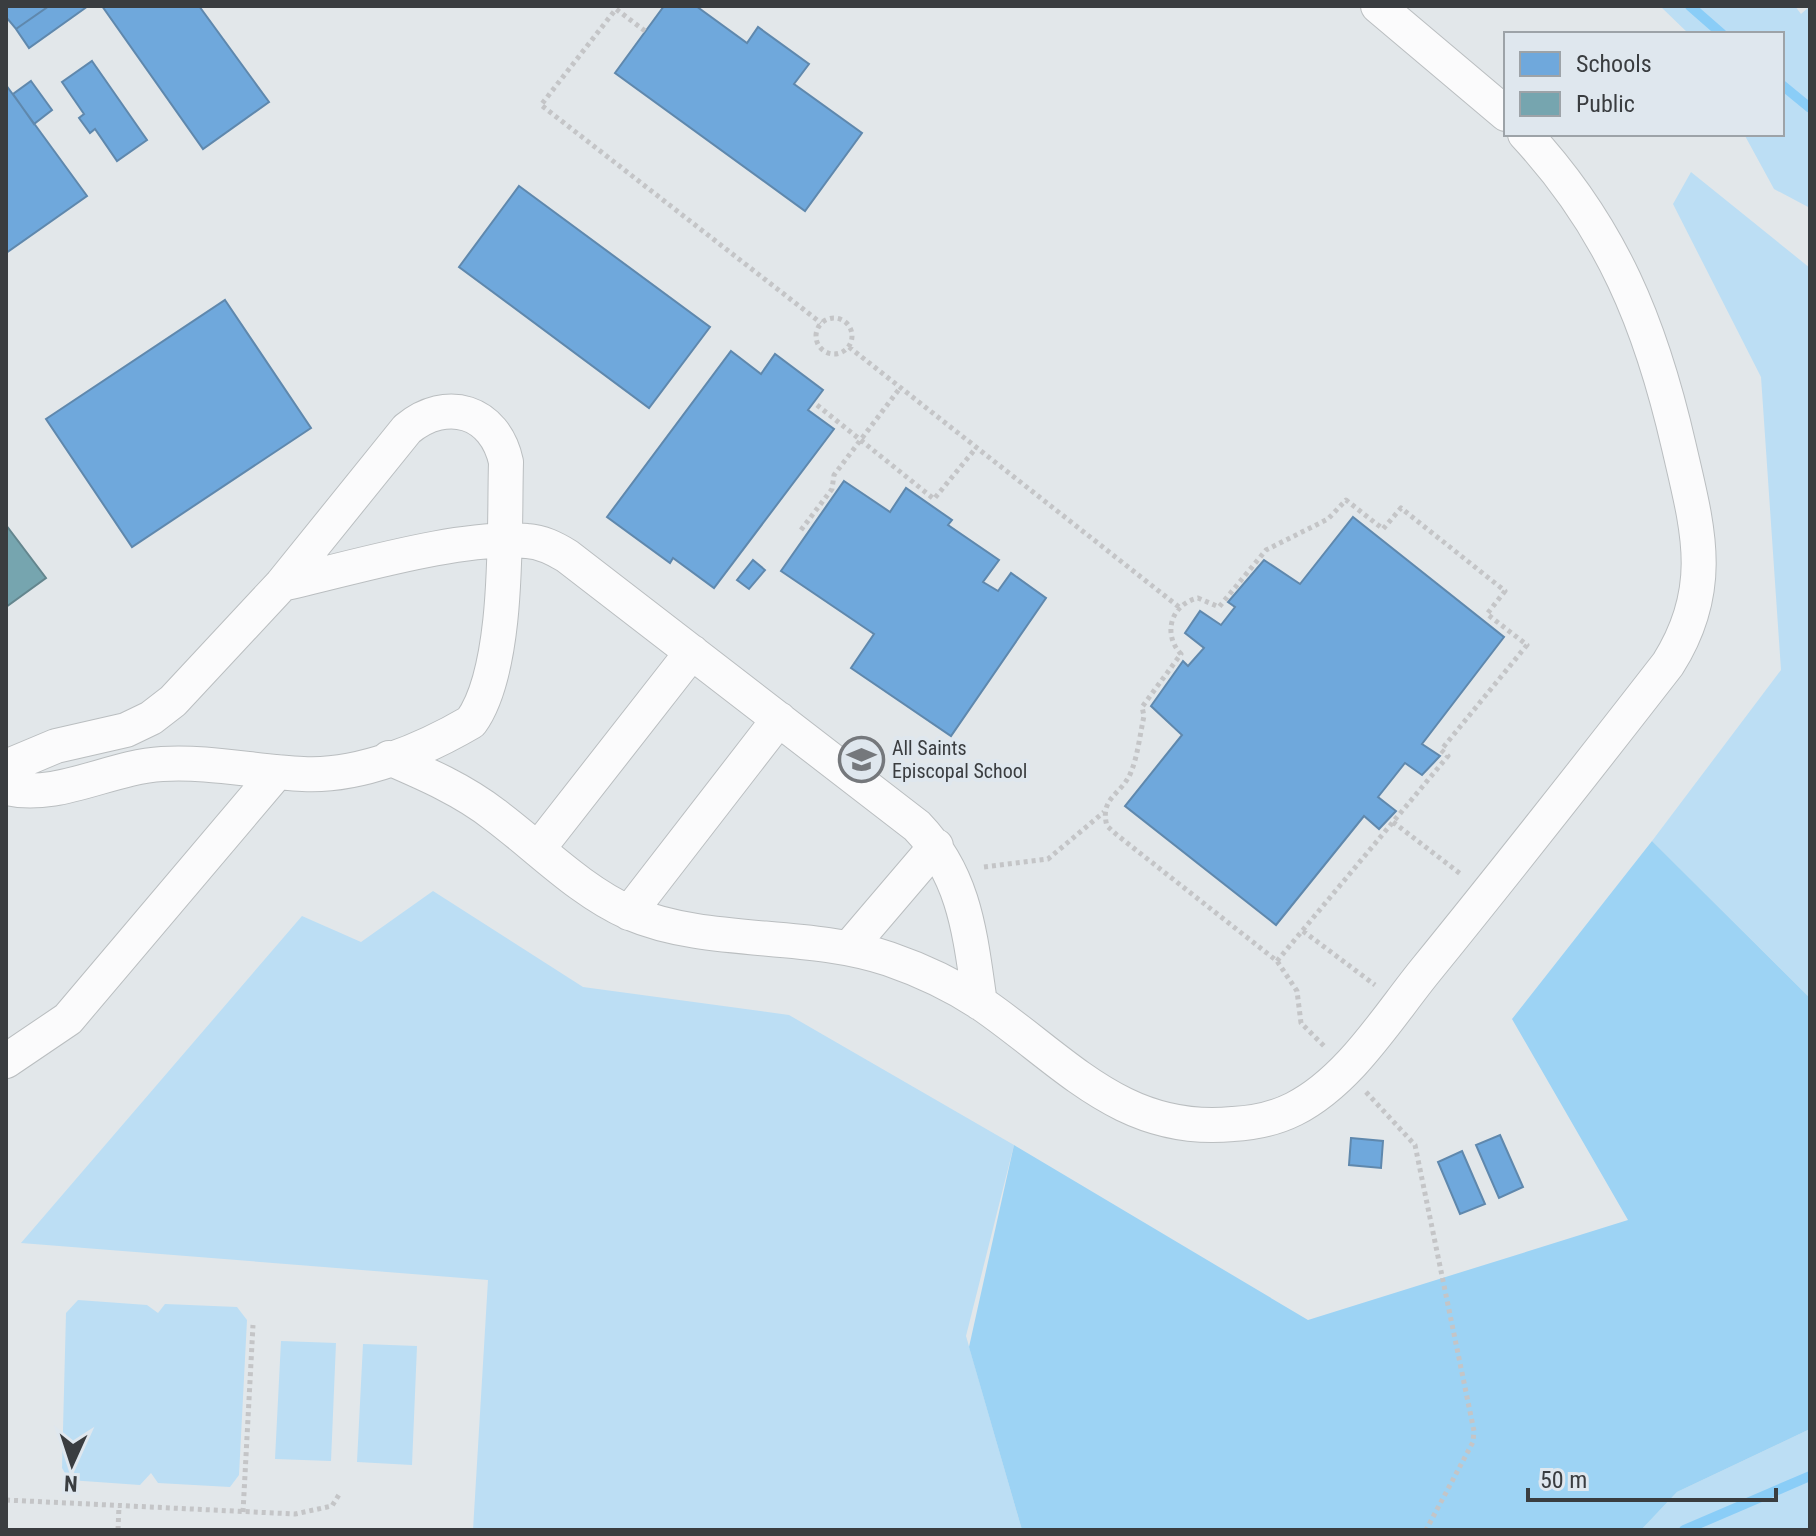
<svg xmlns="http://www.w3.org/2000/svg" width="1816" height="1536" font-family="'Roboto Condensed',sans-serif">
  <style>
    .green { fill: #bcdef4 }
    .forest { fill: #9dd3f4 }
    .schools { fill: #6fa8dc; stroke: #5f88ad; stroke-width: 2 }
    .public { fill: #76a5af; stroke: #64868e; stroke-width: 2 }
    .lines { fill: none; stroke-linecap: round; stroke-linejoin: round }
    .stream { stroke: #8acdf7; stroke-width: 10 }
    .minor-casing { stroke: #babec0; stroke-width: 36 }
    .path { stroke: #c4c5c7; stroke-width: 5; stroke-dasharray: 4 4; stroke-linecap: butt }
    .minor { stroke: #fbfbfc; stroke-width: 34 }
    .labels { text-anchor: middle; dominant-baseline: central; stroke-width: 8; stroke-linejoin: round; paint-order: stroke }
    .poi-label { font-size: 20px; fill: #3a3d40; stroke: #dfe7ee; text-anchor: start }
  </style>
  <rect width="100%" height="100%" fill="#e2e7ea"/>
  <path class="green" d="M1660 6H1795L1801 14 1810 6V208L1774 189 1744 134H1782V34H1689Z
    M1691 172 1810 268V998L1652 841 1781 670 1761 377 1673 204Z
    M433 891 583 987 789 1015 1014 1145 966 1336 1022 1530H473L488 1280 21 1243 302 916 361 942Z
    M78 1300 147 1305 158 1313 165 1304 237 1307 247 1320 239 1475 230 1487 158 1483 151 1473 140 1485 69 1480 62 1468 66 1313Z
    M281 1341 336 1343 331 1461 275 1459Z
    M363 1344 417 1346 412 1465 357 1462Z
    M1810 1429V1530H1641L1677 1492Z"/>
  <path class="forest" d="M1652 841 1810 998V1429L1677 1492 1641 1530H1022L969 1347 1014 1145 1308 1320 1628 1220 1512 1019Z"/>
  <path class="schools" d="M6 6H49L16 29 6 17Z
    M49 6H88L29 48 16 29Z
    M102 6H199L269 102 203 149Z
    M664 6H696L747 43 758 27 809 64 794 84 862 133 805 211 615 73Z
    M92 61 147 140 117 161 95 129 90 133 79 118 84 114 62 82Z
    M31 81 52 110 34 124 13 94Z
    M6 85 87 196 6 253Z
    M519 186 710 327 649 408 459 267Z
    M225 300 311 428 132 547 46 419Z
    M731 351 761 374 775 354 823 390 808 410 834 429 714 588 673 558 670 563 607 517Z
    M844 481 890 512 906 488 952 520 948 525 999 560 983 582 998 591 1011 573 1046 598 951 736 851 668 874 634 781 571Z
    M1353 517 1504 637 1422 744 1440 756 1422 775 1405 763 1378 797 1396 811 1379 829 1364 816 1276 925 1125 806 1182 735 1151 706 1183 661 1188 666 1204 648 1185 633 1200 611 1221 625 1235 607 1228 602 1264 560 1300 584Z
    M753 560 765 570 749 589 737 580Z
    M1500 1135 1523 1187 1499 1198 1476 1145Z
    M1351 1138 1383 1141 1381 1168 1349 1165Z
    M1462 1151 1485 1204 1460 1214 1438 1162Z"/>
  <path class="public" d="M6 525 46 578 6 607Z"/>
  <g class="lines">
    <path class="stream" d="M1690 6 1722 34
      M1782 85 1810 108
      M1684 1530 1810 1476"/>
    <defs>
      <path id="minor" d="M1378 6 1506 114
        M282 584C350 569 460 535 527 541 542 542 554 548 567 556L917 826C966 877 970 936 980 1003
        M389 758C426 774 463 790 495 815 538 847 580 891 630 913 707 946 806 931 889 959 921 970 953 985 982 1004 1065 1061 1123 1135 1233 1124 1253 1123 1276 1118 1294 1109 1349 1081 1387 1018 1425 971 1507 870 1588 767 1668 664 1716 588 1698 529 1679 447 1651 325 1612 228 1525 134
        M6 767 56 746 126 730 151 718 173 701 282 584 407 429C447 396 495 411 506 462 504 530 510 668 471 722 423 750 360 777 303 774 256 772 209 761 162 764 109 767 59 800 6 788
        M538 849 692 652
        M629 913 779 719
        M849 948 936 846
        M6 1061 68 1019 277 772"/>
    </defs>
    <use href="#minor" class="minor-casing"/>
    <path class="path" d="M645 31 616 9 541 105 821 323
      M816 336a18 18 0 1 1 36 0a18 18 0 1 1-36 0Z
      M849 347 1179 607
      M817 405 934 499 976 448
      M801 530 832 489 834 475 900 388
      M1393 822 1462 875
      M984 867 1048 859 1104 812
      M1303 931 1375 985
      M1277 961 1448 756 1441 750 1527 645 1487 614 1505 591 1401 508 1383 529 1346 500 1328 519 1266 550 1219 607 1198 598C1171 604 1162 634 1181 654L1142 707 1144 716C1140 734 1138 755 1131 772 1122 795 1099 797 1107 826L1117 835 1277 961 1297 991 1301 1023 1324 1046
      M1366 1092 1415 1145 1474 1431 1473 1442 1426 1530
      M6 1500 295 1514 332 1506 340 1493
      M243 1512 253 1325
      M118 1530 119 1506"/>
    <use href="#minor" class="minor"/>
  </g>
  <defs>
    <symbol id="school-ring" viewBox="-11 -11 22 22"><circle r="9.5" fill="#dfe7ee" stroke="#75787c" stroke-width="1.5"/><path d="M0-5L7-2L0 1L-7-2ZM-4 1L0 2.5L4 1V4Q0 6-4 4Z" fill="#75787c"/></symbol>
  </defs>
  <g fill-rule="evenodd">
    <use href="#school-ring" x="836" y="734" width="51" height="51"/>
  </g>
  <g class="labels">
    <g class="poi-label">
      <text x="892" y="748">All Saints<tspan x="892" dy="23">Episcopal School</tspan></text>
    </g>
  </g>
  <rect width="1816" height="1536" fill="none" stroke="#3a3d40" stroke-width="16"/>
  <rect x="1504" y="32" width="280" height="104" fill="#dfe7ee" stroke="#9da3a8" stroke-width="2"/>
  <rect x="1520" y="52" width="40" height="24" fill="#6fa8dc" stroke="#9da3a8" stroke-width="2"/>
  <text x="1576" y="72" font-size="24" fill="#3a3d40">Schools</text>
  <rect x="1520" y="92" width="40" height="24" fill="#76a5af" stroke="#9da3a8" stroke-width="2"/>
  <text x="1576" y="112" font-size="24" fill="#3a3d40">Public</text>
  <g transform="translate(72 1464) rotate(183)" stroke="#dfe7ee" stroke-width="6" paint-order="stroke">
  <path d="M0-6L14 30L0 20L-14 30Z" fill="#3a3d40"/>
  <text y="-12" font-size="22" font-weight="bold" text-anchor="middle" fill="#3a3d40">N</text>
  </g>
  <path d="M1528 1488v12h248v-12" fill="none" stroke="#3a3d40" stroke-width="4"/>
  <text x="1540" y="1488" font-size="24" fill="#3a3d40" stroke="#dfe7ee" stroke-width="6" paint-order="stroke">50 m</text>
</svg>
